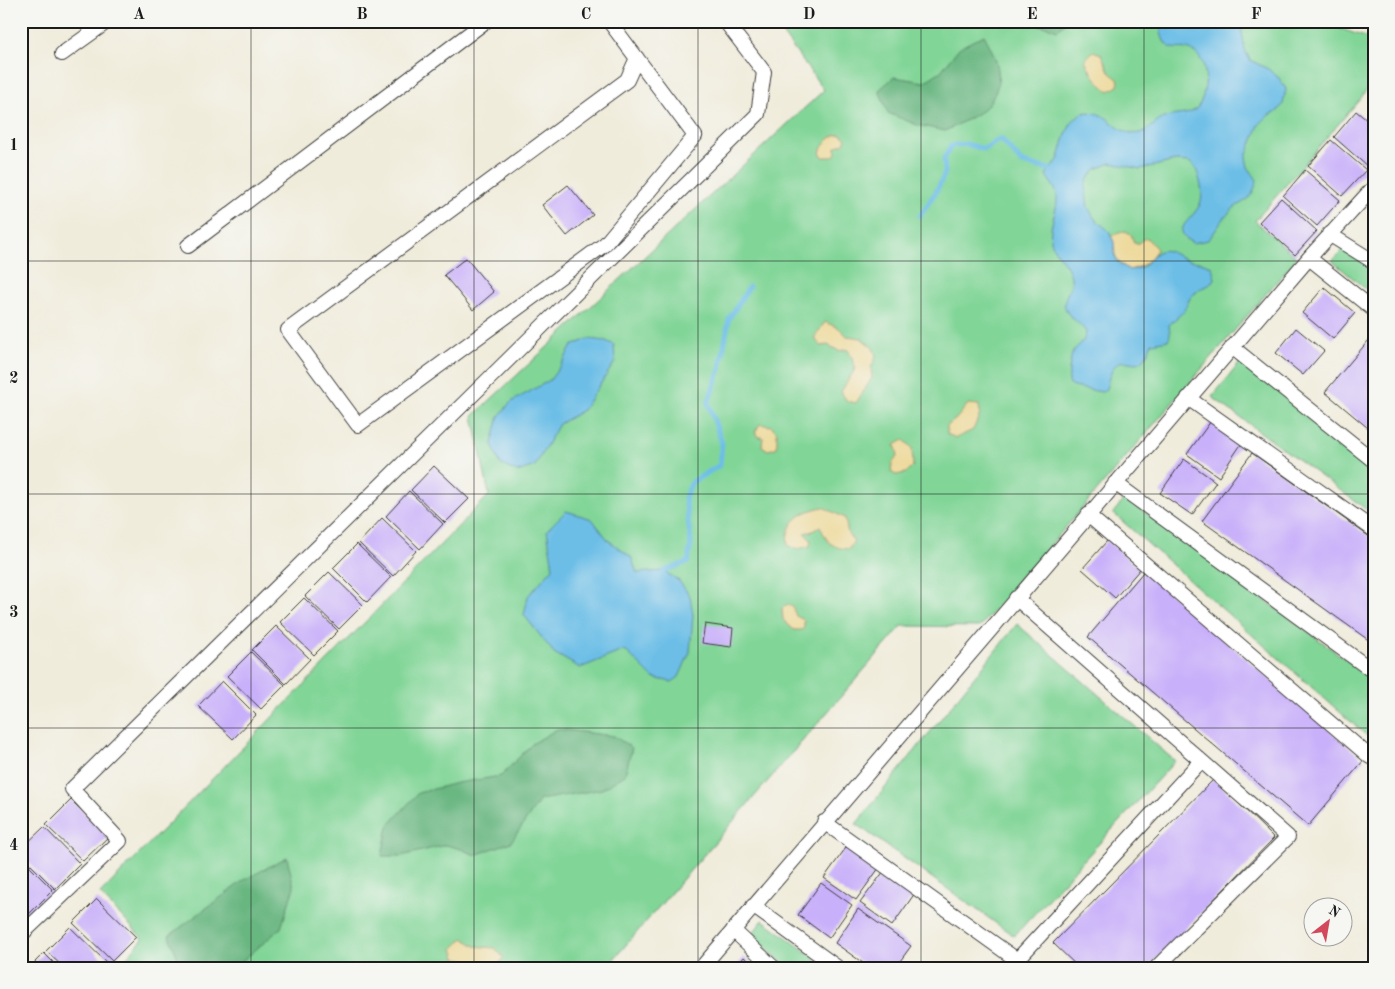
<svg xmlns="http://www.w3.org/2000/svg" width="1395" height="989" font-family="'Old Standard TT',serif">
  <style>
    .green { fill: #81d597; stroke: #4e785a }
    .forest { fill: #68b680; stroke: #42694e }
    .sand { fill: #eeda9e; stroke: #857b5d }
    .water { fill: #6cbee7; stroke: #446d82 }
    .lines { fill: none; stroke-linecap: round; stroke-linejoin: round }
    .stream { stroke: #6cbee7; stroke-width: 5 }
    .building { fill: #c9b0fa }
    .street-casing { stroke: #3c3b39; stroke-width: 16 }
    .street { stroke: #fff; stroke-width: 14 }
    .grid { fill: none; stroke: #1c1c1c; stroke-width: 1; stroke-opacity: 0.55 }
    .neatline { fill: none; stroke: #1c1c1c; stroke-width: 2 }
    .grid-label { font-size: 16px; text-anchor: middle; font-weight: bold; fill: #1c1c1c }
  </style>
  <rect width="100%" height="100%" fill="#f6f6f2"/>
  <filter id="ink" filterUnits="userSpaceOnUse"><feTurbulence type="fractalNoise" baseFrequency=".02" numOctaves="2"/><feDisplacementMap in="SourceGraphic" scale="10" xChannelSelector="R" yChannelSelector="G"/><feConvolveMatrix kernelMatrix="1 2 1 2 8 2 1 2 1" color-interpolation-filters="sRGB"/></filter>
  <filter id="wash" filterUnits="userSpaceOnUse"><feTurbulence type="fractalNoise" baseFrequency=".0096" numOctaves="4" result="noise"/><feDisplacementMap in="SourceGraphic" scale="20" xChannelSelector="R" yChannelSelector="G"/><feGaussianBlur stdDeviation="1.12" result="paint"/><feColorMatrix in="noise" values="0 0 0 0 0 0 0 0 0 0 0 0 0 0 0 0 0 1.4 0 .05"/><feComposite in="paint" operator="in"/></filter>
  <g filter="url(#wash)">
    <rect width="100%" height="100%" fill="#f0ecdb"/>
    <path class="green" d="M773 21H1324V23L1374 40V78L1361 98 1255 221 1297 258 980 627 902 626 606 968H117L143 939 100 894 489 495 473 416 824 90Z
      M1344 249 1374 268V296L1332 261Z
      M1242 360 1374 469V515L1212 397Z
      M1125 498 1374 680V742L1113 513Z
      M1017 624 1175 761 1014 936 856 824Z
      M763 920 828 968H788L751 935Z"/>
    <path class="forest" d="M1026 21H1066L1058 30Z
      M984 35C998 60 1007 82 986 107 980 114 955 126 945 131L917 125 888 113 879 90 894 77 924 82 941 71 959 48Z
      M557 729 614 736 632 748 625 775 602 789 540 800 511 842 475 855 461 849 446 845 401 856H382L388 826 418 793 457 783 501 776 532 744Z
      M287 857 294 887 281 928 234 968H182L169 936 244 880Z"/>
    <path class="sand" d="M1093 51 1101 54 1110 73 1119 80 1118 86 1109 91C1100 86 1089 70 1085 60Z
      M840 134 846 138 844 143 836 147V153L833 157H823L820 153C822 144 831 135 840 134Z
      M1125 231 1131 234 1134 243 1138 244 1143 239 1147 238 1157 249C1150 261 1143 267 1129 270 1108 255 1119 255 1111 236Z
      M825 322 839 328 847 336 861 338 873 348 876 356 871 368 872 378 856 403 847 401 841 392 855 369 852 357 847 349 839 351 828 345 821 346 814 338Z
      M968 404 979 405 980 414 973 430 956 438 947 434V426L956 419Z
      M760 424 771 426 777 432V442L776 448 768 450 762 446 763 437H758L755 432Z
      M904 440 912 448 913 466 906 473 896 475 891 472 892 464 898 454 895 445Z
      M823 507 845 518 848 534 854 541 849 549C831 548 827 542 820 526L813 531 804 533 811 540 810 546 798 549 788 546C784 522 802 511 823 507Z
      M786 605H792L796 616 804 620V628L802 630H794L783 620 782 608Z
      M463 938 475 946 495 948 504 958 495 968H463L468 960 456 958 453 948Z"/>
    <path class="water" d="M1163 21 1183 24 1195 21H1240L1245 50 1250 60 1268 69 1279 78 1286 89 1283 104 1278 111 1268 116 1259 125 1246 157 1248 167 1257 180C1250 207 1241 198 1227 215 1220 223 1215 232 1208 240L1193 243C1168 231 1193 219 1199 206 1203 199 1202 190 1200 182 1198 174 1197 167 1189 162L1176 161 1140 169 1111 163 1096 169 1088 179 1085 185 1088 207 1094 218 1109 231 1114 242V254L1118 262 1129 270C1136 269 1143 268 1147 263 1151 259 1153 254 1158 252 1167 247 1175 255 1183 258 1193 263 1201 260 1212 267L1215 279 1209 285 1199 289 1190 298 1184 311 1169 325 1170 335 1168 340 1152 343C1149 348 1148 354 1145 358 1132 374 1117 341 1106 389L1102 392 1073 387 1070 385C1067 380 1070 357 1073 352 1078 344 1085 343 1086 332 1081 323 1070 319 1066 310 1060 298 1074 289 1071 277 1069 263 1054 255 1051 241 1048 223 1061 205 1056 191 1054 186 1049 181 1046 175 1049 168 1056 165 1059 158 1065 138 1071 100 1103 116 1113 121 1118 131 1131 133 1146 136 1152 123 1164 118 1175 113 1188 117 1197 108 1201 103 1203 97 1204 91 1208 75 1205 54 1187 49 1182 48 1177 49 1172 48 1163 46 1159 30 1161 22Z
      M588 339 606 341 614 345 615 362 583 410 559 424 535 466 517 472 500 464 492 444 499 416 511 402 550 380 561 365 572 346Z
      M566 511 592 519 608 540 631 557 637 573 664 571 679 581 690 596 693 615 690 652 679 677 672 682 653 678 625 650 580 668 554 653 524 615 528 596 553 568 547 530Z"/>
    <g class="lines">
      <path class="stream" d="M920 216 937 190 945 173 944 159 951 146 966 144 984 149 1001 139 1022 163 1049 169
        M664 571 688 562 691 543 685 497 692 482 720 465 722 443 708 403 720 369 729 319 749 287"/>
    </g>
    <g id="blocks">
      <path class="building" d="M1356 111 1374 126V161L1368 167 1334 137Z
        M1331 140 1366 170 1342 196 1308 166Z
        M1305 170 1340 200 1317 226 1283 196Z
        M568 185 593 215 567 236 542 205Z
        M1281 198 1317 231 1295 255 1259 222Z
        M466 258 494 292 473 310 444 275Z
        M1324 287 1355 313 1333 339 1302 313Z
        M1296 328 1324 351 1303 375 1276 353Z
        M1374 334V433L1325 392Z
        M1211 421 1242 443 1219 477 1187 454Z
        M1252 453 1374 540V644L1202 521Z
        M1184 459 1216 482 1192 515 1160 493Z
        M434 466 469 499 445 523 411 490Z
        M409 491 443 524 420 549 386 516Z
        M382 518 416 551 393 576 359 543Z
        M1107 541 1140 569 1115 598 1082 569Z
        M357 544 391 577 367 602 333 568Z
        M1144 571 1364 760 1308 826 1088 637Z
        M329 572 363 605 339 629 305 596Z
        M304 598 338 631 314 655 280 622Z
        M705 624 733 628 731 647 702 643Z
        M276 626 310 659 286 684 252 650Z
        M251 652 285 685 261 709 227 676Z
        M222 681 256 715 233 739 198 706Z
        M1214 779 1274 838 1147 968H1079L1053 943Z
        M71 800 108 837 83 861 46 825Z
        M44 827 80 864 55 889 21 855V849Z
        M848 845 879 868 856 900 824 878Z
        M21 858 53 890 28 915 21 908Z
        M884 871 915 893 892 926 860 903Z
        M821 883 852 905 829 938 798 915Z
        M97 899 136 937 112 961 73 923Z
        M858 909 911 946 895 968H870L835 943Z
        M70 927 108 964 104 968H64L46 951Z
        M44 953 59 968H29Z
        M744 957 757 968H735Z"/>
    </g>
  </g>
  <g filter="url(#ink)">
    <use href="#blocks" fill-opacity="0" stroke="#3c3b39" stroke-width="1"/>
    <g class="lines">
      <defs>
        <path id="street" d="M609 21 695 136 605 244 358 425 288 330 627 80 637 58
          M62 54 108 21
          M1329 234 1374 262
          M188 246 486 21
          M1309 258 1374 310
          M1232 347 1374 461
          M1188 398 1374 530
          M1115 483 1374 672
          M1088 515 1370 757 1374 753
          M1016 598 1288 837 1156 968
          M824 822 1017 960 1201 761
          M753 906 838 968
          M733 930 774 968
          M21 935 120 841 72 789 758 114 764 72 725 21
          M701 968 1309 258 1374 187"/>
      </defs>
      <use href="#street" class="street-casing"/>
      <use href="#street" class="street"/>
    </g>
  </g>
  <path class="grid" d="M251 21V968M474 21V968M698 21V968M921 21V968M1144 21V968M21 261H1374M21 494H1374M21 728H1374"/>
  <rect width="1395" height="989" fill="none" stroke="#f6f6f2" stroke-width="55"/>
  <g transform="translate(1328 922) rotate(31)"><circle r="24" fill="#f6f6f2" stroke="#9f9f9c"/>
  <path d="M0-4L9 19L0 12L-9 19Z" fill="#d1495b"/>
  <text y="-8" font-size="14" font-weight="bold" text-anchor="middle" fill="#1c1c1c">N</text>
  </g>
  <rect x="28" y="28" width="1340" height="934" class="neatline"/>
  <g class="grid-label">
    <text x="139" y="19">A</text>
    <text x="362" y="19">B</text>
    <text x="586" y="19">C</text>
    <text x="809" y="19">D</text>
    <text x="1032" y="19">E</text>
    <text x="1256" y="19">F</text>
    <text x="14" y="150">1</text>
    <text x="14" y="383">2</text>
    <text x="14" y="617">3</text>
    <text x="14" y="850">4</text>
  </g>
</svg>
